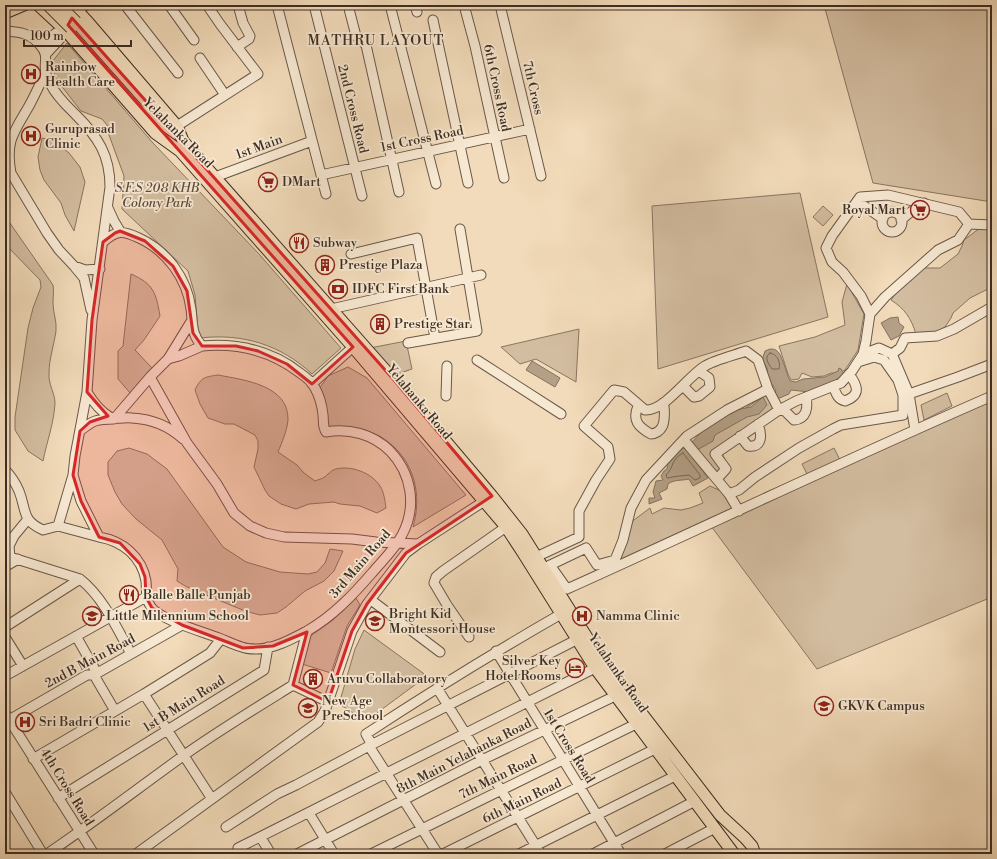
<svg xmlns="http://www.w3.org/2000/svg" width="997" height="859" font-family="'Libre Bodoni',serif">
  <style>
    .green { fill: #d3bda0; stroke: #887562 }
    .water { fill: #b4a087; stroke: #84725f }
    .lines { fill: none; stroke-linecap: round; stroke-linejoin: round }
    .shore { stroke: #786655; stroke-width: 1 }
    .minor-casing { stroke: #6a5849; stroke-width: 11 }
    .major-casing { stroke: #3d2d23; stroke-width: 13 }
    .minor { stroke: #f7e8d2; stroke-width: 9 }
    .major { stroke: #f2dbba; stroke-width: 11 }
    .major-bridge-casing { stroke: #3d2d23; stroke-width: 13; stroke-linecap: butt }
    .major-bridge { stroke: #f2dbba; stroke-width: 11 }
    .marked { fill: #d62828; fill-opacity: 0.2; stroke: #d62828; stroke-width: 3; stroke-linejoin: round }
    .labels { text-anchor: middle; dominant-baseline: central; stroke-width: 3.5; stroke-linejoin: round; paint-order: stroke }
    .poi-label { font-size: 13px; fill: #3d2d23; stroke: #f7e8d2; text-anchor: start }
    .street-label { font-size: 13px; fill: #3d2d23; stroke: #f7e8d2 }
    .park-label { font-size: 13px; font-style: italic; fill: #5b4a3c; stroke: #f7e8d2 }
    .neighbourhood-label { font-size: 14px; letter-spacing: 1px; fill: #3d2d23; stroke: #f7e8d2 }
  </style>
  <rect width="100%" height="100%" fill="#f2dbba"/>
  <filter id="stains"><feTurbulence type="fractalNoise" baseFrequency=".005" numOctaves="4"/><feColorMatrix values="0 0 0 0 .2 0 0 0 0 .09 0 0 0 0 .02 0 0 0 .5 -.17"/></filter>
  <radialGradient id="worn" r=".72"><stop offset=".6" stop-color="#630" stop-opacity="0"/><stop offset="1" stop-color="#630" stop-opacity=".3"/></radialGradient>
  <path class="green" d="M824 5H992V202L873 183Z
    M67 43 153 143 259 254 341 348 312 374C281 345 243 333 200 338L198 330 195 295 188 271 122 209 124 176 109 135 107 125 102 119 81 111 56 79 52 62Z
    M42 138 53 140 69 153 80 167 85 182 74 231 65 215 61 203 44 180 40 170 38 157Z
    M800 193 828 317 658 369 652 206Z
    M823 206 833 215 823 226 813 217Z
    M5 216 53 285C54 291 53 297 53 303 53 313 57 321 56 331 54 345 49 359 49 373 48 384 55 393 55 403 54 423 47 441 43 461L28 451 15 430V417L28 328 33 308 41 287 40 280 5 244Z
    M980 228 992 229V287L970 298 953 313 951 318 945 327 937 331 923 335 916 334C911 318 905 309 891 300L900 287 924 268H940L958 254 962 246 964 240Z
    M131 274C154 284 156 293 160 316L144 340 135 350 153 369 131 394 118 379V351L123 346Z
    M847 284 864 314 858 350 845 370 839 373H831L824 376 812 377 802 373 799 379 791 380 788 374 779 346 815 337 845 325 842 302Z
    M579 329 576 382 536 359 520 364 501 347Z
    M406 341 412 369 395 375 370 348Z
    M348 367 367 378 466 495 413 527C425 486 408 444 365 430 353 427 337 432 327 425L319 389 328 376Z
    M218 375C244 380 289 385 288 420 287 431 282 442 278 452L297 465 304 473 315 481C317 480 321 479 323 478 328 475 331 470 336 469 351 465 372 473 380 486 384 492 385 501 386 508L377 513 360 506 340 504 334 502 309 504 296 509 281 504 269 496 265 490 254 467 258 449V441L255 435 234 424H225L208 418 200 404 195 390C201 377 205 377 218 375Z
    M947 393 952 406 924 420 921 405Z
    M767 394 774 410 720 450 728 465 717 474 692 443Z
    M992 398V597L817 669 711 526Z
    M129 448 147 454 167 469 223 547 246 562 280 572 308 574 317 572 325 563 330 549 343 551 334 571 324 581 305 591 286 607 277 613 260 615 245 611 187 587 177 581 178 569 162 540 136 519 122 504 115 492 108 475V462L117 451Z
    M834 448 840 460 808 476 802 464Z
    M710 486 721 491 733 509 618 563 630 523 650 508 652 514 664 508 681 510 690 508 703 503 699 493Z
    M356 598 360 605 347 626 331 673 302 664 309 637 333 620Z
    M364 630 427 676 366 721 339 704 355 649Z"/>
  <path class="water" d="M898 317 899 323 904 327 899 336 891 340 881 323 890 318Z
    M770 349C772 349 775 349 777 351 782 354 786 373 790 381L796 382 803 379 825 377 838 371 839 368 841 369 844 374 843 377 809 392 791 390 789 394 775 400 773 395 776 390 768 379 767 368 763 361V357L765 351Z
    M532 361 560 378 555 387 526 370Z
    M763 397 767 405 759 414 747 417 715 435 713 441 697 450 692 442 703 430 736 410 751 407Z
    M684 448 687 450 708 478 693 486 689 479C681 481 675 479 668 484L667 489 659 493 662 499 649 504V498H655L653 492 656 481 663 480 661 476 664 471 667 469C667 460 676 451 684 448Z"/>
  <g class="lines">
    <path class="shore" d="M770 353C777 354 781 362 779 369H772C769 364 763 358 770 353Z
      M683 453 700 475V478L695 480 689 475C682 476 675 476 668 478H667L666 475C674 468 670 460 683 453Z"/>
    <defs>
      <path id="minor" d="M125 5 178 73
        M169 5 194 40
        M277 5 326 194
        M314 5 362 196
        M348 5 356 36 366 45 399 192
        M390 5 436 184
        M415 5 417 12
        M464 5 475 46 504 178
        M500 5 541 176
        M74 14 76 10 87 5
        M433 20 468 183
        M5 31C20 32 30 33 40 45 50 56 43 62 46 74 47 77 49 82 51 85 57 97 67 106 76 115 98 137 110 155 110 187L92 320 87 392 75 456 73 475 58 526
        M41 46 56 33 65 30
        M237 47 249 39 250 36 243 23 238 5
        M46 54 60 39 67 25
        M200 58 225 95
        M45 73C40 84 35 95 29 106 14 132 5 141 11 173L47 233 59 250 74 266 84 278 91 310
        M177 126 258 74 220 24 207 5
        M321 175 530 129
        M215 177 312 141
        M857 201 883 219
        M108 208 114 221 120 231
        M882 222a10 10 0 1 1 20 0a10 10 0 1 1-20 0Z
        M901 220 908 214 924 203
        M351 254 417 238 435 338
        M74 266 85 270 100 269
        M331 309 481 275
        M870 314 885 297 938 250 958 240 969 224
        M408 343 477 331 460 229
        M863 354 866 341 870 314 861 296 843 272 832 262 826 248 832 236 860 197 888 195 959 212 969 224 992 225
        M892 354 900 348 905 338 937 336 954 329 992 307
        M168 359 192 320
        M477 360 561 414
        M150 377 187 443 217 484 234 513 250 526 266 533 284 537 352 539 376 542 418 544
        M312 384 353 347
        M683 386 694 397 699 396 710 387 709 378 699 371
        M833 386C836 393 837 399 845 401 861 395 858 386 849 374
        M768 389 779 410
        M87 392C93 402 100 411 110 417 116 420 125 417 132 418 151 419 169 426 183 439
        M909 394 958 377 992 364
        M446 396 447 366
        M638 406C632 420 638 427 651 434 655 434 660 431 662 427 665 422 665 407 663 403
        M779 410 785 411 794 420C807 419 808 407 806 397
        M80 431C93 420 97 419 114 419L150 377 168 359 179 356 202 346
        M740 436 748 446C763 448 762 434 758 424
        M684 440 729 494 739 511
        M5 470C11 476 16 484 19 491 27 511 21 520 43 530L58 526 99 537
        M73 475 81 501 99 537C123 541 142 557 146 581 147 592 145 598 151 607 160 620 204 632 219 638 227 641 234 645 242 647 246 649 252 649 257 649 274 649 292 639 307 631 333 616 353 595 372 573 382 561 395 549 402 535 417 507 412 474 390 451 373 434 349 428 326 432 322 425 324 422 323 415 322 405 320 397 315 388 312 382 306 377 300 373 272 351 238 343 202 346 191 334 193 324 191 309 187 278 167 251 139 238 122 230 117 230 103 242
        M717 479 726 469 715 454 779 410 796 401 841 383 852 371 863 354 879 348 892 354 909 394 915 430
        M729 494 739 490 755 477 799 448 833 429 841 425 903 415V395L898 380 884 360 874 357 858 362
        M28 519 14 536 9 546 10 557 80 579C103 597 117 628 131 654
        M536 557 579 537V511L596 480 610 459 608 447 584 426 614 390 624 392 645 410C665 411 688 376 705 366 714 360 735 355 746 351L758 360 768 389 727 410 687 436 646 480 631 508 623 540 615 560 597 565 586 548 544 568
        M5 565H8L18 559
        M550 565 567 589C709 525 849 458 992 396
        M371 600 440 652
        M5 627 80 579
        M76 636 97 673
        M5 637 23 666
        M469 637 447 605 434 583 436 577 443 571 506 527
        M496 651 621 854
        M94 675 115 711
        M5 676 146 597
        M293 685 328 702
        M437 688 541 854
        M144 694 212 799
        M5 713 94 854
        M9 720 87 675H94L182 625
        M372 745 366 734C430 692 495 652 561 614
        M369 746 438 854
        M33 759 144 694 202 658 210 653 221 639
        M5 792 43 854
        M58 798 264 670 268 647
        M309 813 334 854
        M226 827 277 794 296 785 369 746 578 639
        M261 838 271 854
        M238 848 595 668
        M47 854C93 823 137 789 183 756 218 731 256 708 293 685L307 631
        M136 854 318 722 325 711 352 631 367 604 406 553 418 544 489 498
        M297 854 482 760 615 696
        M371 854 636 724
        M443 854 655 749
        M519 854 675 776
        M593 854 695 801
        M665 854 715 828"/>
      <path id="major" d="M38 5 65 30 155 133 180 151 353 347 506 527 523 553 595 668 734 854
        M72 5 88 22 177 126 183 141 394 380 492 496 522 534 603 663 720 815 745 838 752 846 755 854
        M5 13 24 5
        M76 22 146 101"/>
    </defs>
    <use href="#minor" class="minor-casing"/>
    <use href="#major" class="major-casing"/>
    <use href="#minor" class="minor"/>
    <use href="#major" class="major"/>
    <defs>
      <path id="major-bridge" d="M48 5 71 28
        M59 5 76 22"/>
    </defs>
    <use href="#major-bridge" class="major-bridge-casing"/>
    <use href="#major-bridge" class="major-bridge"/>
  </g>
  <path class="marked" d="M72 18 394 380 492 496 406 553 367 604 352 631 328 702 293 685 307 632 273 646 243 648 182 625 152 608 146 597 145 577 140 564 120 543 99 537 81 501 73 475 80 431 90 422 108 416 87 392 92 320 103 242 115 233 120 231 145 241 173 266 187 291 193 333 202 346H236L258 351 287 364 312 384 353 347 68 25Z"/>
  <defs>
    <symbol id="hospital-ring" viewBox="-11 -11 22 22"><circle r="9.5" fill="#f7e8d2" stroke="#8f2418" stroke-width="1.5"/><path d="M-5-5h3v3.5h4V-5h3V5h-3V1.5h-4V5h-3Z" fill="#8f2418"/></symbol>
    <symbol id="supermarket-ring" viewBox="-11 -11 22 22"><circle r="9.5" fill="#f7e8d2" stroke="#8f2418" stroke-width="1.5"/><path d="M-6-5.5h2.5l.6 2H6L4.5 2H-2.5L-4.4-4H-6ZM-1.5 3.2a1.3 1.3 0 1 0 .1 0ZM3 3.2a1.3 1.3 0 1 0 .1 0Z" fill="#8f2418"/></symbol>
    <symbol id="restaurant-ring" viewBox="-11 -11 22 22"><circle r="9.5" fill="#f7e8d2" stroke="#8f2418" stroke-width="1.5"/><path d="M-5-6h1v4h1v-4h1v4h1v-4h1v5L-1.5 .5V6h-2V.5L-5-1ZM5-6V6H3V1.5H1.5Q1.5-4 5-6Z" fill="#8f2418"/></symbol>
    <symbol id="building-ring" viewBox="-11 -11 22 22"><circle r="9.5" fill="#f7e8d2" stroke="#8f2418" stroke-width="1.5"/><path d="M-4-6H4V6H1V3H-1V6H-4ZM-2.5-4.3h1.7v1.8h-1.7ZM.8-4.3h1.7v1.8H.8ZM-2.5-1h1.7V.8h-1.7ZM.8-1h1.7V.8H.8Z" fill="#8f2418"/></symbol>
    <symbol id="bank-ring" viewBox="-11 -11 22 22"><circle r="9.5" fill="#f7e8d2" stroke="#8f2418" stroke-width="1.5"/><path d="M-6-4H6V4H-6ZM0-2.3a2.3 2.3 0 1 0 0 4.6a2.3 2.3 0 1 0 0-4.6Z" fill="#8f2418"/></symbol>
    <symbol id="school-ring" viewBox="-11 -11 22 22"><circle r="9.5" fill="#f7e8d2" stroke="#8f2418" stroke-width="1.5"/><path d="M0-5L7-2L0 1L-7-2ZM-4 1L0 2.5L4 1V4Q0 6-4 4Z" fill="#8f2418"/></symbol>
    <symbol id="hotel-ring" viewBox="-11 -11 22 22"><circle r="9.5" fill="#f7e8d2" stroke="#8f2418" stroke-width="1.5"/><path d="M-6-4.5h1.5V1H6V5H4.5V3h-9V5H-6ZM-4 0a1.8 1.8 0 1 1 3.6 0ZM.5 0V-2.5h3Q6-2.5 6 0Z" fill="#8f2418"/></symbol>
    <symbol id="university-ring" viewBox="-11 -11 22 22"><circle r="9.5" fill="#f7e8d2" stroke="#8f2418" stroke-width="1.5"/><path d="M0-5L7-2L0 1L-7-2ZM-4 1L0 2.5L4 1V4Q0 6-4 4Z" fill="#8f2418"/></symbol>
  </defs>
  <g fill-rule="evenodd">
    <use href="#hospital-ring" x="20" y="63" width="22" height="22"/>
    <use href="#hospital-ring" x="20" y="125" width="22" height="22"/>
    <use href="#supermarket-ring" x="257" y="171" width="22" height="22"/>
    <use href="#supermarket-ring" x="909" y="199" width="22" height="22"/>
    <use href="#restaurant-ring" x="288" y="232" width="22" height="22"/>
    <use href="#building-ring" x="314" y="254" width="22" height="22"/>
    <use href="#bank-ring" x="327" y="278" width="22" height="22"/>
    <use href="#building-ring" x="369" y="313" width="22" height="22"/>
    <use href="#restaurant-ring" x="118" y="584" width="22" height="22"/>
    <use href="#school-ring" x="81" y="605" width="22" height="22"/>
    <use href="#hospital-ring" x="571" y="605" width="22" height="22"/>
    <use href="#school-ring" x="364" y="610" width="22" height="22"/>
    <use href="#hotel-ring" x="564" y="657" width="22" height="22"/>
    <use href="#building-ring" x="302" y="668" width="22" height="22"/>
    <use href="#university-ring" x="813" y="695" width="22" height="22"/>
    <use href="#school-ring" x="297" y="697" width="22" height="22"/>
    <use href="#hospital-ring" x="14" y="711" width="22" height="22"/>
  </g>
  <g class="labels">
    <g class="poi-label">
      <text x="45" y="67">Rainbow<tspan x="45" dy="15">Health Care</tspan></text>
      <text x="45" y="129">Guruprasad<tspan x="45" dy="15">Clinic</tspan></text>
      <text x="282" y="182">DMart</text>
      <text x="906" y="210" text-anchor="end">Royal Mart</text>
      <text x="313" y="243">Subway</text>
      <text x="339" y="265">Prestige Plaza</text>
      <text x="352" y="289">IDFC First Bank</text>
      <text x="394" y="324">Prestige Star</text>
      <text x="143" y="595">Balle Balle Punjab</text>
      <text x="389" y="614">Bright Kid<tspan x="389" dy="15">Montessori House</tspan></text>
      <text x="106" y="616">Little Milennium School</text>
      <text x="596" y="616">Namma Clinic</text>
      <text x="561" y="661" text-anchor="end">Silver Key<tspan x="561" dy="15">Hotel Rooms</tspan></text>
      <text x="327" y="679">Aruvu Collaboratory</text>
      <text x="322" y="701">New Age<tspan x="322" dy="15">PreSchool</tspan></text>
      <text x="838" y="706">GKVK Campus</text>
      <text x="39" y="722">Sri Badri Clinic</text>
    </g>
    <g class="street-label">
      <text transform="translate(497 88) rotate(78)">6th Cross Road</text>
      <text transform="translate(533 88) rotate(77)">7th Cross</text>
      <text transform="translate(353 109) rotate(76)">2nd Cross Road</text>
      <text transform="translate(178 133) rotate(45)">Yelahanka Road</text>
      <text transform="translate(422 139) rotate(-12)">1st Cross Road</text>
      <text transform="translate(259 147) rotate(-20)">1st Main</text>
      <text transform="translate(419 402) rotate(50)">Yelahanka Road</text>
      <text transform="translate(360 564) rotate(-49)">3rd Main Road</text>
      <text transform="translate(90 661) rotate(-28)">2nd B Main Road</text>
      <text transform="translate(618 673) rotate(55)">Yelahanka Road</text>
      <text transform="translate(184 704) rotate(-32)">1st B Main Road</text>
      <text transform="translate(569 746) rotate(58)">1st Cross Road</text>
      <text transform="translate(464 756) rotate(-27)">8th Main Yelahanka Road</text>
      <text transform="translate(498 777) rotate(-26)">7th Main Road</text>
      <text transform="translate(67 787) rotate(58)">4th Cross Road</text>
      <text transform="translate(522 801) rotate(-26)">6th Main Road</text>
    </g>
    <g class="park-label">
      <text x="157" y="188">S.F.S 208 KHB<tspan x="157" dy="15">Colony Park</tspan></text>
    </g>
    <g class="neighbourhood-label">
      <text x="376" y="41">MATHRU LAYOUT</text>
    </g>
  </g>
  <rect width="997" height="859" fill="none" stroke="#f2dbba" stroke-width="20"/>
  <rect x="6" y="6" width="985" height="847" fill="none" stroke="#3d2d23" stroke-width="2"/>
  <rect x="10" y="10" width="977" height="839" fill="none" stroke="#3d2d23"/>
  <path d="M24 40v6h107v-6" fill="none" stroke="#3d2d23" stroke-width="2"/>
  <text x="30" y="40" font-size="12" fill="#3d2d23" stroke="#f7e8d2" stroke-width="3" paint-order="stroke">100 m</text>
  <rect width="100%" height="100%" filter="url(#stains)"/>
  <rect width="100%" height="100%" fill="url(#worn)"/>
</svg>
